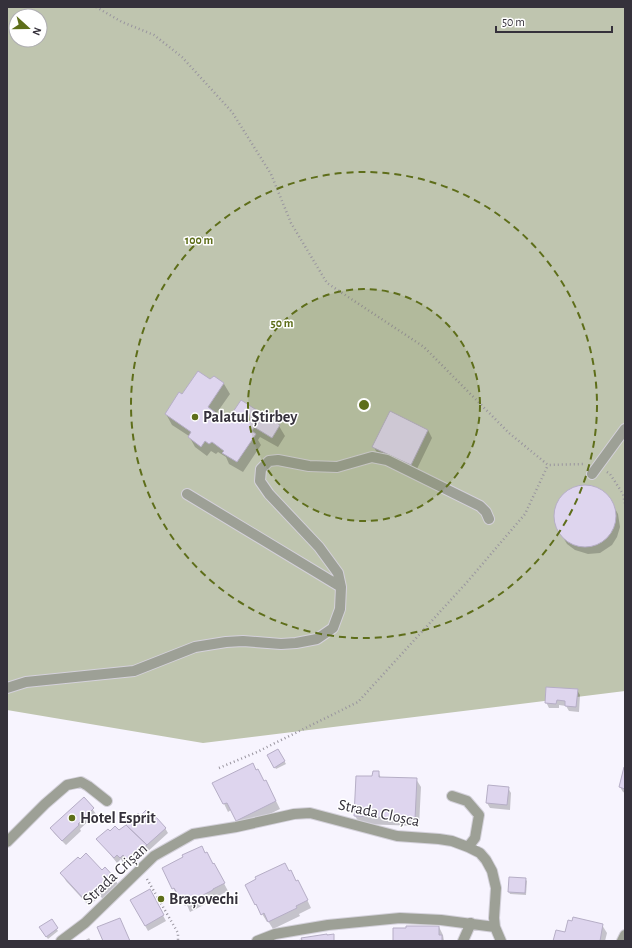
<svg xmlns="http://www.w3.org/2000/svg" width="632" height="948" font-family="'Alegreya Sans',sans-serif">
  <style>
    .green { fill: #bfc5af; fill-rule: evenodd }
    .shadow { fill: #0003 }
    .building { fill: #ded5ee; stroke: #b6aec6 }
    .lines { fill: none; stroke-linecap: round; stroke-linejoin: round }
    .minor-casing { stroke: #d4d1db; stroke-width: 12 }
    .path { stroke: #98949e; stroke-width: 2.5; stroke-dasharray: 1 3; stroke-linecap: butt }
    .minor { stroke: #9da096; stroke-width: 10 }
    .ring { fill: none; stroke: #5e6e1a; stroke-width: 2; stroke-dasharray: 7 5 }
    .poi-dot { fill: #5e6e1a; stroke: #fff; stroke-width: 1.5 }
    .labels { text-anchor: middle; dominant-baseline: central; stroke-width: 3; stroke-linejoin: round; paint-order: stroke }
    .poi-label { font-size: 16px; font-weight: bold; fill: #35313b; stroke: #fff; text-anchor: start }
    .street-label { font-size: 16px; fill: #35313b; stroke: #fff }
    .centre { fill: #5e6e1a; stroke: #fff; stroke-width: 2 }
    .ring-label { font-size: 12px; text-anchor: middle; font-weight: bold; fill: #5e6e1a; stroke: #fff; stroke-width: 3; stroke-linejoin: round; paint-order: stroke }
  </style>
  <rect width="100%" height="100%" fill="#f7f4fe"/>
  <path class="green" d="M7 7H625V691L203 743 7 710ZM16 16H40V40H16Z"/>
  <path class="shadow" d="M214 377 224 384 230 394 216 414 227 422 279 426 285 436 278 447 260 437 258 440 261 445 243 472 229 464 226 457 218 452 216 454 211 451 207 456 195 447 189 436 172 425 166 414 183 395 210 381Z
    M428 430 432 438 415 473 378 455 374 447Z
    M586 486 600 490 608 496 618 514 620 527 617 537 612 545 600 553 588 554 575 550 567 544 559 531 556 520V510L559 501 570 490Z
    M577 690 580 695 579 712 569 711 566 706 559 705V708H549L546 702Z
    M278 750 286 764 276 769 268 756Z
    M253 764 264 782 270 789 280 809 241 828 231 810 228 812 214 783Z
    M625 768V793L623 792 620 787Z
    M378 772 381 778 416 779 421 787 419 826 360 824 355 816 373 777Z
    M508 788 511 793 510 810 490 808 487 803Z
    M84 798 96 814 80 829 81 831 66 845 54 833 51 828Z
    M165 828 168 833 133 865 127 859 123 863 121 859 117 863 98 839 110 832Z
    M205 854 218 872 228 891 216 897 217 898 190 912 187 905 185 906 173 888Z
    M105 868 115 880 120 887 105 901 100 896 89 906 66 881 62 873 102 871Z
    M525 879 527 881 526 895 510 894 509 892Z
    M296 882 302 889 311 908 299 914 300 916 273 929 268 921 267 922 261 912H260L246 885Z
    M149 890 166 921 148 931 131 900Z
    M51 920 58 931 48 939 40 928Z
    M602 925 607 933 605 941H554L566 934Z
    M439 927 443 935 444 941H394Z
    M89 938 91 941H84Z"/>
  <path class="building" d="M198 371 210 379 214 376 224 383 208 407 227 421 241 400 280 425 272 438 254 427 252 431 256 434 237 462 222 453 224 451 212 442 209 444 205 441 201 447 188 437 191 432 165 414 179 392 182 394Z
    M390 411 428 430 411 465 372 447Z
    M554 516a31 31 0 1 1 62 0a31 31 0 1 1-62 0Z
    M546 687 578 689 576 707 565 706V701L557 700 556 704 545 703Z
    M278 749 285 761 274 768 267 755Z
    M253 763 256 770 258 769 264 781 266 780 276 801 236 821 227 803 223 804 212 783Z
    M624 767H625V789L619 787Z
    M373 771H379V777L417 778 415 819 354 816 356 776H372Z
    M488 785 509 787 507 805 486 803Z
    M84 797 94 808 78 824 79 825 62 841 50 828Z
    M146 810 154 818 156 817 166 828 147 845 126 825 138 813 140 816Z
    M126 825 147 845 129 861 123 855 120 858 117 855 114 858 96 839 108 829 110 831 115 826 119 830Z
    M202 846 205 853 207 852 213 864 214 863 225 883 213 889V890L185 904 182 898 180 899 174 888 172 889 162 868 183 857 182 855Z
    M86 853 102 870 105 867 116 879 100 894 95 889 84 899 60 873 78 857 80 859Z
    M285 863 289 871 291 870 296 881 298 880 308 900 296 906 297 908 268 922 264 913 261 915 256 904 255 905 245 885 256 879 255 877Z
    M509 877 526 878 525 893 508 892Z
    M150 889 164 915 145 926 130 900Z
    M573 917 603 924 600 941H553L556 930 565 932 568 920 572 921Z
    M120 918 130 941H103L97 927Z
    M52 919 58 928 46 937 39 927Z
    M406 926H439V935H442V941H393V928H406Z
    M327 934V935L334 934V941H295L302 940 301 938Z"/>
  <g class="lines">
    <defs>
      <path id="minor" d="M592 474 625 429
        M341 587 338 573 319 547 269 494 260 481 261 469 269 461 278 460 309 466 337 467 372 457 387 460 480 506 486 512 489 519
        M7 688 26 682 134 671 195 647 226 642 243 641 281 644 296 643 317 639 333 628 340 609 341 587 187 494
        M452 796 467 801 479 815 475 838 468 847
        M7 842 45 804 67 785 81 782 88 786 107 801
        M61 941 85 923 154 856 193 834 236 827 294 814 310 813 397 836 439 839 452 841 468 847 480 853 486 860 492 871 496 888 494 918 495 927 501 941
        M257 941 275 934 328 925 400 918 441 920 495 927
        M463 941 471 923
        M622 941 625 935"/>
    </defs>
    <use href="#minor" class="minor-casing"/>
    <path class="path" d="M96 7 122 22 154 35 182 57 232 112 271 174 291 223 327 283 424 347 509 433 548 465 584 464
      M607 472 610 474 623 494 625 504
      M219 768 257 752 358 702 468 581 525 514 548 465
      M147 879 178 933V941"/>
    <use href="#minor" class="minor"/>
  </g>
  <circle cx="364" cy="405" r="116" fill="#5e6e1a" fill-opacity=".12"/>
  <g class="ring">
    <circle cx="364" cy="405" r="116"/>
    <circle cx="364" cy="405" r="233"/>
  </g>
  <g class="poi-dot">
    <circle cx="195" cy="417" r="4"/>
    <circle cx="72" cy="818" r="4"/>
    <circle cx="161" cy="899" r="4"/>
  </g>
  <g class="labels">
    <g class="poi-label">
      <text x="203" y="417">Palatul Știrbey</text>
      <text x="80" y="818">Hotel Esprit</text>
      <text x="169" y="899">Brașovechi</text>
    </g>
    <g class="street-label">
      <text transform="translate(379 813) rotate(12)">Strada Cloșca</text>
      <text transform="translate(115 874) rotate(-43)">Strada Crișan</text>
    </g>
  </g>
  <circle cx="364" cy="405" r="6" class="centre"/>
  <g class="ring-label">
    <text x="199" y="244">100 m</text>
    <text x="282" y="327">50 m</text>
  </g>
  <rect width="632" height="948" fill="none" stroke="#35313b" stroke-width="16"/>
  <g transform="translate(28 28) rotate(111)"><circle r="19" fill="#ffffff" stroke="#aeadb1"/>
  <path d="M0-3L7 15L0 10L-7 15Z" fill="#5e6e1a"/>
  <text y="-6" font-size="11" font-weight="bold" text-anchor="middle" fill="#35313b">N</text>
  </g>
  <path d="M496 26v6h116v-6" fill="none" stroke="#35313b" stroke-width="2"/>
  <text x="502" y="26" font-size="12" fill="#35313b" stroke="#ffffff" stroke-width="3" paint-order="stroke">50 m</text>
</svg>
